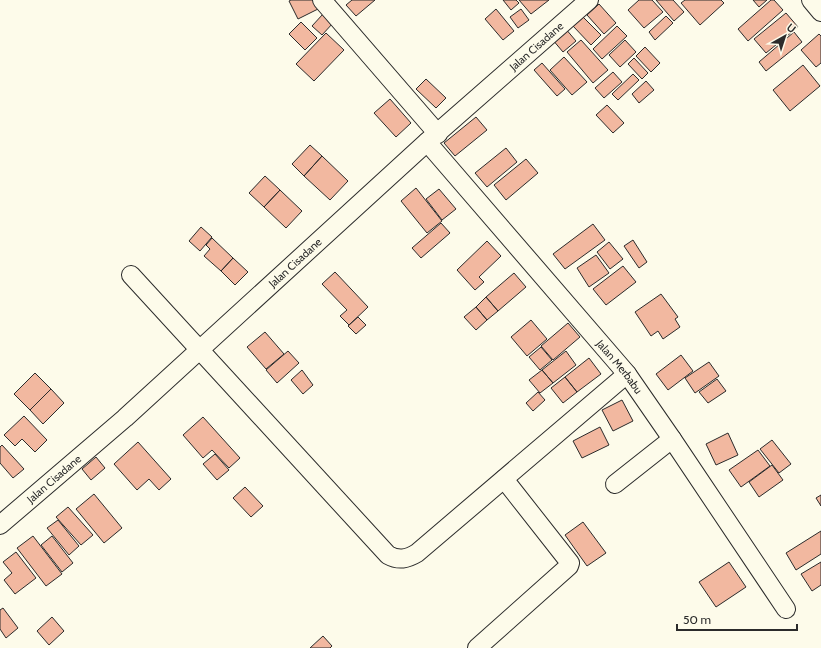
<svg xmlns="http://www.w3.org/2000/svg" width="821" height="648" font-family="Cabin,sans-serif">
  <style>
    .building { fill: #f2b8a0; stroke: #2b2b2b }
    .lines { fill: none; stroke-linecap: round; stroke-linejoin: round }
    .minor-casing { stroke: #2b2b2b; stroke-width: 20 }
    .minor { stroke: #fdfbea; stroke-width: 18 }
    .labels { text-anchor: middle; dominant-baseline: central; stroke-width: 3; stroke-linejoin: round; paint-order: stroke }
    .street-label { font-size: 11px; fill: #2b2b2b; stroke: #fdfbea }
  </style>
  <rect width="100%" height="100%" fill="#fdfbea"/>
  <path class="building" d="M291 0H316L320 8 298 19 289 1Z
    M352 0H375L356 16 346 5Z
    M503 0H516L519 3 511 10Z
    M519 0H549L531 14Z
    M639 0H652L663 12 644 28 628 10Z
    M656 0H673L684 12 674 21Z
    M685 0H721L724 3 700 25 681 3Z
    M753 0H767L759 7Z
    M771 0H774L783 10 748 41 738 29Z
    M599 4 616 23 604 34 587 15Z
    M496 9 514 31 503 40 485 19Z
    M521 9 529 20 518 28 510 17Z
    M786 13 798 27 766 53 754 39Z
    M323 14 333 23 322 35 312 26Z
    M666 16 673 23 655 40 649 32Z
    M583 17 601 35 591 45 573 26Z
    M301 22 317 38 305 50 289 34Z
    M617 26 627 36 602 59 593 49Z
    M565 28 576 41 563 52 552 39Z
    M794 32 802 42 766 71 759 62Z
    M326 33 344 50 314 81 296 64Z
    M819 34 821 36V63L816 67 801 50Z
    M581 40 608 70 593 83 567 52Z
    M625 40 636 52 620 67 609 55Z
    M645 47 660 63 651 72 636 56Z
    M564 57 587 82 572 95 550 70Z
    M634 58 648 73 642 79 628 64Z
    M542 63 565 89 557 96 534 70Z
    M803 65 820 86 790 111 773 90Z
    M613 72 622 82 604 98 595 88Z
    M633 74 639 80 618 100 612 94Z
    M426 79 446 98 436 108 416 89Z
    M646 81 654 90 639 103 632 94Z
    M390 99 411 123 396 137 374 113Z
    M607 105 624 123 613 133 596 115Z
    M476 117 487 130 455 156 444 143Z
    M310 145 322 156 304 176 292 164Z
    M506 148 517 162 487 187 475 173Z
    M322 156 348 181 330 200 304 176Z
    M526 159 538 173 506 200 494 185Z
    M265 176 280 190 264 207 249 193Z
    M416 188 442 221 427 233 401 201Z
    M439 189 456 209 442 220 426 199Z
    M280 190 302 211 286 228 264 207Z
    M441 223 450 233 421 258 412 248Z
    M593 224 605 240 565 269 553 254Z
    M201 227 212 237 200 251 189 241Z
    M212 238 233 258 221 271 204 256 210 249 206 245Z
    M633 240 647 262 639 268 624 246Z
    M487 241 501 256 479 277 484 282 475 290 457 270Z
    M609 242 623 259 610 269 597 252Z
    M596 255 609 273 589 287 577 268Z
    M233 258 248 272 235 285 221 271Z
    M623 266 636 282 606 305 593 289Z
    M335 272 368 307 349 325 340 316 347 310 322 284Z
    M514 273 526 287 498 311 486 297Z
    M661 294 678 317 675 319 680 327 663 339 658 331 651 336 635 312Z
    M486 297 498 311 487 320 476 307Z
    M476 307 487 320 476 330 464 317Z
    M358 317 366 325 356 334 348 326Z
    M531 320 547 339 527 356 511 337Z
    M568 323 580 337 553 360 541 346Z
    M265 332 284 354 266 369 247 347Z
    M541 347 552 360 540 370 529 357Z
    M288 351 299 363 277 383 266 370Z
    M566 351 576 365 553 383 542 370Z
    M681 355 693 371 668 390 656 374Z
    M589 358 601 374 577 392 565 377Z
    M709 362 719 376 695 393 685 378Z
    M302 370 313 385 303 394 291 380Z
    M542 370 553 383 540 393 529 380Z
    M35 373 51 389 30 410 14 394Z
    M565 377 577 392 563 403 551 388Z
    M717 379 726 391 708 403 699 392Z
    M51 389 64 403 43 424 30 410Z
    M538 392 545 400 533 411 526 403Z
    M622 400 633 421 613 431 602 410Z
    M24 416 47 440 35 452 22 439 15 446 4 435Z
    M203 417 240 458 229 468 212 450 203 458 183 435Z
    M600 427 609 445 582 458 573 441Z
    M728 433 738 455 716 465 706 444Z
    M772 440 791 464 779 473 760 449Z
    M138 442 171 479 159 490 149 479 137 490 114 464Z
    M2 445 24 469 13 478 0 463V447Z
    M758 450 770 466 741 487 729 470Z
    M215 454 229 470 217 480 203 464Z
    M96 457 105 468 91 480 82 469Z
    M772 465 783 480 759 497 749 482Z
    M245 487 263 506 251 517 233 498Z
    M94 494 122 528 104 543 76 509Z
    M821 495V506L816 498Z
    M68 507 93 535 81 545 56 517Z
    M58 520 79 546 69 555 47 528Z
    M583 522 606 553 587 566 565 535Z
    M821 531V554L796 570 786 553Z
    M33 536 62 574 46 586 17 548Z
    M52 536 73 563 62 572 41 545Z
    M16 552 36 578 15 594 4 580 12 573 3 562Z
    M729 562 746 587 716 607 699 582Z
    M821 562V585L812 591 801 574Z
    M3 608 18 628 6 638 0 629V610Z
    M52 617 64 631 49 645 37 631Z
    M323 636 332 646 330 648H310Z"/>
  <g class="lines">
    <defs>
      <g id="minor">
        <path d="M322 0 438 134"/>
        <path d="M811 0 821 12"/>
        <path id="s1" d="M427 142 627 374 672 439 786 609"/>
        <path d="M131 275 388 555C399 561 407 559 417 553L627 374"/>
        <path d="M615 484 672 439"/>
        <path id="s2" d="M0 525 125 418 427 142 589 0"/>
        <path d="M477 648 569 566 570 563 504 479"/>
      </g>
    </defs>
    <use href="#minor" class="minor-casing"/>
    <use href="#minor" class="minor"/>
  </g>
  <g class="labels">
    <g class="street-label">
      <text stroke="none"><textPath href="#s2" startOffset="719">Jalan Cisadane</textPath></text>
      <text stroke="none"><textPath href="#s2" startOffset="395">Jalan Cisadane</textPath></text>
      <text stroke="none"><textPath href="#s1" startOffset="296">Jalan Merbabu</textPath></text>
      <text stroke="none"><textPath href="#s2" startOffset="71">Jalan Cisadane</textPath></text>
    </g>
  </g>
  <g transform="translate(785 36) rotate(39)" stroke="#fdfbea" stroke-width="3" paint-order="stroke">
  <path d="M0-3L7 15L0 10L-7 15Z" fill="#2b2b2b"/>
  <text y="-6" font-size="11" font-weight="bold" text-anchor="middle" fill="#2b2b2b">U</text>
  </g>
  <path d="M677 624v6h120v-6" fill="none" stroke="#2b2b2b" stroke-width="2"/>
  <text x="683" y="624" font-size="12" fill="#2b2b2b" stroke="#fdfbea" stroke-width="3" paint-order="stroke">50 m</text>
</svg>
